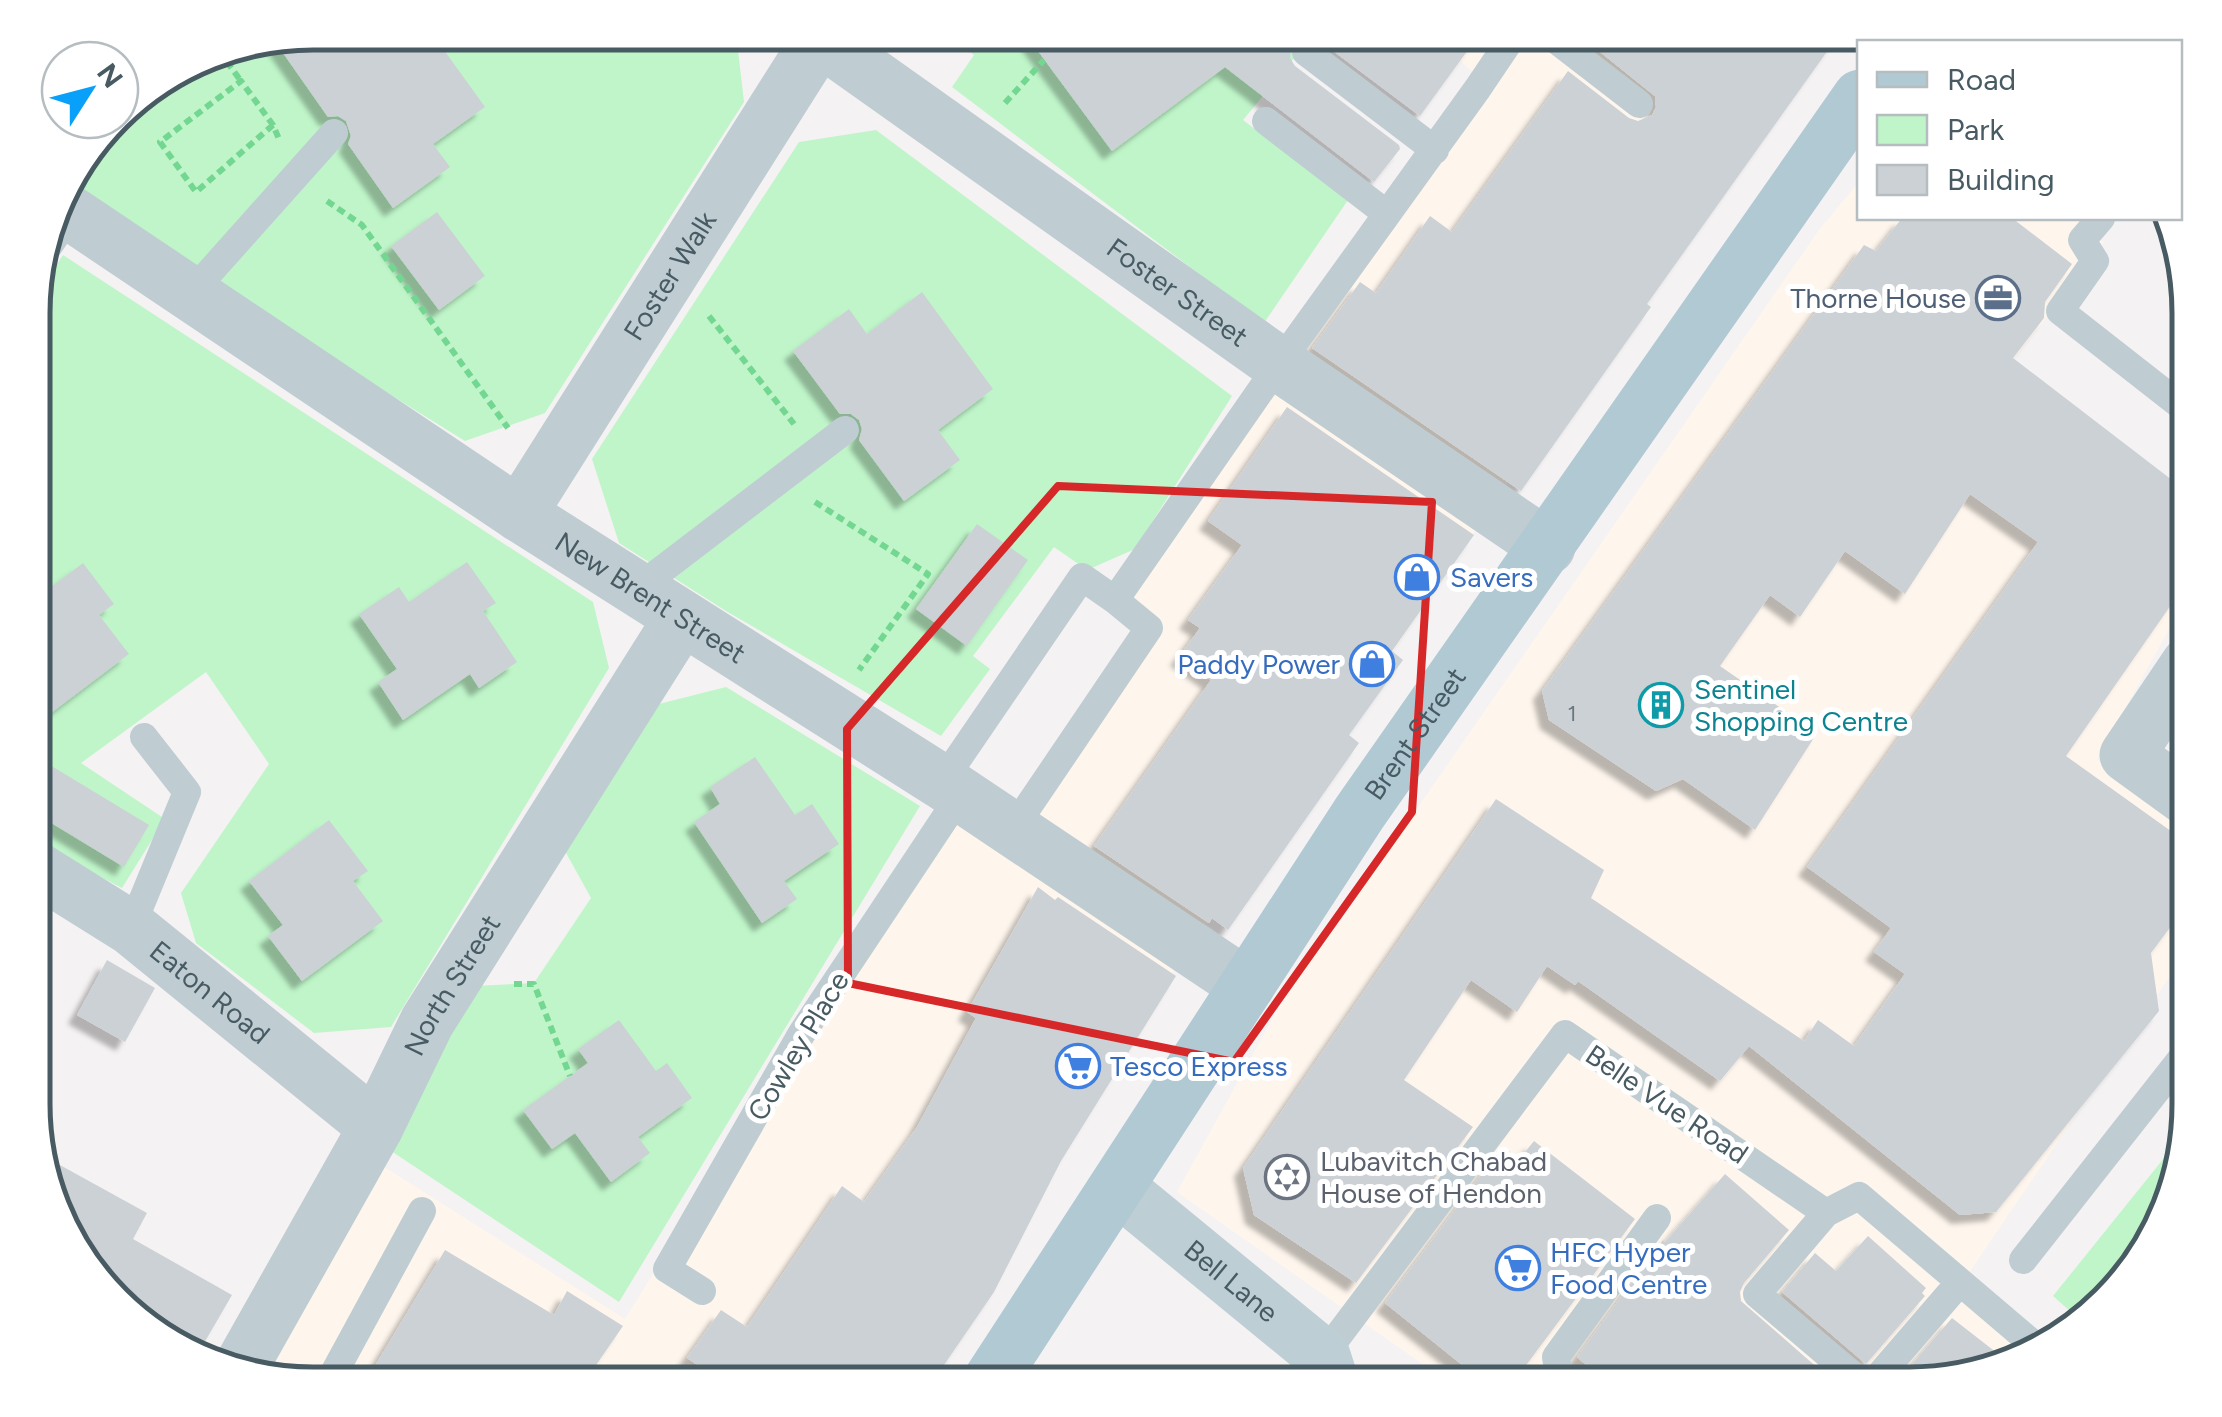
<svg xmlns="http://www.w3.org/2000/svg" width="2222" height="1417" font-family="Figtree,sans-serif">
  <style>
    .commercial { fill: #fef6ed }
    .green { fill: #bff5c9 }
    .building { fill: #ccd1d5; filter: url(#shadow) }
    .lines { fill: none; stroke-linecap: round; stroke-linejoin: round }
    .path { stroke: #73d792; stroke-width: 6; stroke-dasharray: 8 5; stroke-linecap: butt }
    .lane { stroke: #bfcdd3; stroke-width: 28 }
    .street { stroke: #bfcdd3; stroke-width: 55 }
    .secondary { stroke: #bdced5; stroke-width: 55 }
    .primary { stroke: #b0c9d3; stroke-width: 55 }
    .marked { fill: none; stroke: #d62828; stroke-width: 8; stroke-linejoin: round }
    .labels { text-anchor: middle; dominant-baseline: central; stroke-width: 10; stroke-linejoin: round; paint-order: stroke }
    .number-label { font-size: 22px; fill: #697880 }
    .street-label { font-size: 28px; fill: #485b63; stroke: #fff }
    .service-label { font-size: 28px; fill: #4e5e75; stroke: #fff; text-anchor: end }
    .shop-label { font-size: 28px; fill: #366cbe; stroke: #fff; text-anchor: start }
    .culture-label { font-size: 28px; fill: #0d838f; stroke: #fff; text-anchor: start }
    .worship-label { font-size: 28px; fill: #5b616d; stroke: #fff; text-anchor: start }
    .rim { fill: none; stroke: #485b63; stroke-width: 5 }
  </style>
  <defs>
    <filter id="shadow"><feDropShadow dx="-9" dy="9" stdDeviation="2.5" flood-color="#0004"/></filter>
  </defs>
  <rect width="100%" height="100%" fill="#f5f2f3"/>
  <path class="commercial" d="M1429 33H1816L1164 985 943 1352 920 1384H313L244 1363 362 1153 625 1319 833 985 961 794 1013 828 1148 631 1116 600 1483 81Z
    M1859 182 1860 218H2111L2095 238 2104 242 2014 359 2189 493V593L2097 759 2189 824V948L1962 1283 2039 1350 1926 1384H1451L1177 1192 1279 1007 1819 230Z"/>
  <path class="green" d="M313 33H736L744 102 545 413 465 441 254 310 65 185 114 120H120V113L128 103 206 54Z
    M943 33H1315L1243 120 1348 200 1264 323 952 87 974 55Z
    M876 130 1232 396 1135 549 1087 570 1054 547 973 656 990 669 941 736 726 611 619 543 592 459 799 142Z
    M63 255 593 602 609 668 391 1027 314 1033 196 943 181 893 269 764 206 672 81 763 165 819 122 888 35 843V298Z
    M726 687 920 806 619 1302 385 1147 474 986 534 983 591 898 565 851 659 704Z
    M2185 1132 2157 1215 2079 1319 2053 1296Z"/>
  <path class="building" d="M313 32H431L485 107 433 144 450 167 393 208 348 144 351 136 346 121 338 116 328 117 274 40Z
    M1024 32H1481L1420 116 1316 38 1300 36 1292 42 1290 58 1295 66 1399 145 1400 149 1374 182 1225 67 1112 151Z
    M1596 32H1841L1647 304 1651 307 1521 491 1312 348 1360 282 1376 293 1430 216 1452 232 1568 71 1629 118 1638 121 1652 115 1656 107 1655 96 1589 43Z
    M437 212 485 276 439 310 391 246Z
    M1902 218H2012L2072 264 2045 302 2044 318 2013 358 2189 493V579L2066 756 2189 844V902L2151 953 2159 1011 1996 1212 1960 1215 1749 1046 1720 1081 1578 981 1575 985 1547 966 1517 1012 1471 980 1404 1080 1473 1127 1356 1283 1254 1215 1243 1168 1496 799 1604 870 1591 898 1804 1041 1818 1020 1854 1046 1905 974 1874 952 1891 928 1807 867 2038 542 1970 494 1905 594 1845 551 1800 617 1770 595 1720 666 1817 733 1755 830 1683 779 1656 791 1549 720 1542 691 1864 245 1876 251Z
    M922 292 993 389 938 430 960 460 904 501 859 440 862 429 859 420 851 414H840L793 351 849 309 867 334Z
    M1287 407 1474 535 1392 651 1403 660 1349 735 1359 743 1228 930 1212 918 1209 923 1094 846 1211 680 1179 657 1200 628 1188 620 1242 545 1208 521Z
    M977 524 1028 560 967 646 916 609Z
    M467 562 496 603 483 611 517 662 479 688 470 674 403 720 378 682 397 669 359 614 399 587 409 602Z
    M83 563 114 604 99 615 129 654 35 725V599Z
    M35 756 149 825 124 867 35 813Z
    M755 757 795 815 812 804 839 844 784 881 797 899 762 923 694 822 720 804 710 787Z
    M329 820 368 871 353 881 383 921 302 981 268 936 283 925 249 881Z
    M1038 887 1055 900 1058 897 1176 976 1061 1161 994 1292 931 1384H726L687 1358 721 1310 747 1327 842 1186 864 1202 917 1127 976 1018 967 1012Z
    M107 960 155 988 125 1042 77 1015Z
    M619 1020 656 1071 667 1063 692 1098 638 1137 650 1153 611 1182 575 1133 552 1149 523 1110 588 1063 578 1049Z
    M1534 1141 1635 1219 1512 1384H1486L1385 1303 1502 1147 1520 1158Z
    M40 1154 147 1213 133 1239 232 1295 200 1350 157 1337 70 1245Z
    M1725 1174 1789 1230 1744 1283 1740 1292 1741 1301 1836 1384H1608L1577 1357 1663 1240 1665 1242Z
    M1868 1236 1926 1288 1922 1293 1925 1296 1866 1364 1782 1292 1815 1253 1836 1271Z
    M445 1250 554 1315 567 1291 623 1326 583 1384H364Z
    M1952 1318 2006 1360 1926 1384H1895Z"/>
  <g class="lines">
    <path class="path" d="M219 51 241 81
      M1005 103 1044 60
      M273 125 196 192 160 142 241 81 273 125 279 139
      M327 201 362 225 508 428
      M709 316 794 424
      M815 502 928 574 859 670
      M514 984H534L570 1076"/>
    <path class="lane" d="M1547 33 1639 104
      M1306 52 1435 150
      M1266 121 1387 214
      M2101 218 2082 240 2095 261 2060 311 2189 412
      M40 259 71 213
      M191 293 334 133
      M638 588 845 430
      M942 782 1082 577 1115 600 1279 364 1478 88 1515 33
      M1013 829 1149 628 1115 600
      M131 928 187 792 144 737
      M1826 1213 1757 1294 1863 1384
      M2023 1260 2189 1049
      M702 1291 667 1269 802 1033 961 794
      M1323 1356 1565 1034 1826 1213 1859 1196 2040 1350
      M328 1384 422 1211
      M693 1384 694 1383
      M1560 1384 1556 1357 1657 1218
      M1872 1384 1960 1282"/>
    <g class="street">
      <path id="s1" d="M812 33 1279 364 1548 547"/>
      <path id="s2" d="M57 204 519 514 942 782 1247 986"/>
      <path id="s3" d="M519 514 820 38"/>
      <path d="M2189 663 2127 755 2189 800"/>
      <path id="s4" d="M35 868 131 928 376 1127"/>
      <path id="s5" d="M243 1363 376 1127 427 1022 681 619"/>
    </g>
    <path class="secondary" id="s6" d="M1117 1187 1323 1356 1332 1384"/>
    <g class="primary">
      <path d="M1897 42 1904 33"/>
      <path id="s7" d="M988 1384 1360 812 1860 97"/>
    </g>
  </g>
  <path class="marked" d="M1058 486 1432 502 1412 812 1234 1062 848 983 847 729Z"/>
  <defs>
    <symbol id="office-ring" viewBox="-11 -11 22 22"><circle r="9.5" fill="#fff" stroke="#5c6f8a" stroke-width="1.5"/><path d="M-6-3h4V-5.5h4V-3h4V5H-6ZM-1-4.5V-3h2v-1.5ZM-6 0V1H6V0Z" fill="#5c6f8a"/></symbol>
    <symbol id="shop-ring" viewBox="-11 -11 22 22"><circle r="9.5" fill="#fff" stroke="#3f7fe0" stroke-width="1.5"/><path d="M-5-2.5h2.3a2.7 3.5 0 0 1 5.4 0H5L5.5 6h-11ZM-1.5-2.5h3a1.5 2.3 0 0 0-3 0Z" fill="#3f7fe0"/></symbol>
    <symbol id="building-ring" viewBox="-11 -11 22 22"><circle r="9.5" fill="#fff" stroke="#0f9aa8" stroke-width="1.5"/><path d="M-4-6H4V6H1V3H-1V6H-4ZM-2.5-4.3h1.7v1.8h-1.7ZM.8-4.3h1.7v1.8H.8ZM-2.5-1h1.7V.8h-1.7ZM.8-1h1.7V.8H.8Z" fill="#0f9aa8"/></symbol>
    <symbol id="supermarket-ring" viewBox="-11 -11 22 22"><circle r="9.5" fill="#fff" stroke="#3f7fe0" stroke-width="1.5"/><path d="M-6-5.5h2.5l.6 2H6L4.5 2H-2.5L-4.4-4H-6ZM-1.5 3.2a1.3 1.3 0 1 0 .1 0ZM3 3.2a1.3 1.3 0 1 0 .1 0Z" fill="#3f7fe0"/></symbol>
    <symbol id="synagogue-ring" viewBox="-11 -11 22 22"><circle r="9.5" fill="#fff" stroke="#6b7280" stroke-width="1.5"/><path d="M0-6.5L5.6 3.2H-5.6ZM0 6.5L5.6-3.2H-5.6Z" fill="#6b7280"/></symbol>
  </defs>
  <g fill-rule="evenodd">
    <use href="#office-ring" x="1973" y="273" width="50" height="50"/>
    <use href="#shop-ring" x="1392" y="552" width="50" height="50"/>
    <use href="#shop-ring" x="1347" y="639" width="50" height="50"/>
    <use href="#building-ring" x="1636" y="680" width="50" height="50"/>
    <use href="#supermarket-ring" x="1053" y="1041" width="50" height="50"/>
    <use href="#synagogue-ring" x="1262" y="1152" width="50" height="50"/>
    <use href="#supermarket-ring" x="1493" y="1243" width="50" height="50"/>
  </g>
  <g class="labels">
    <g class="number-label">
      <text x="1572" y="713">1</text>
    </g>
    <g class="street-label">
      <text stroke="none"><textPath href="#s3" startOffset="282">Foster Walk</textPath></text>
      <text stroke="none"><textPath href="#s1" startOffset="448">Foster Street</textPath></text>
      <text stroke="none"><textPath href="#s2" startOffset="712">New Brent Street</textPath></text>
      <text stroke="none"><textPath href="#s7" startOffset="778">Brent Street</textPath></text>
      <text stroke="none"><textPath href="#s5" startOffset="432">North Street</textPath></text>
      <text stroke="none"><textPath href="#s4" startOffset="215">Eaton Road</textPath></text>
      <text transform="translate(798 1046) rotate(-59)">Cowley Place</text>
      <text transform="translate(1667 1104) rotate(34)">Belle Vue Road</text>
      <text stroke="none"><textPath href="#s6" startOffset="148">Bell Lane</textPath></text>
    </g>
    <g class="service-label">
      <text x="1966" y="298">Thorne House</text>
    </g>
    <g class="shop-label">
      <text x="1450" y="577">Savers</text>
      <text x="1340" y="664" text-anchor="end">Paddy Power</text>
      <text x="1110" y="1066">Tesco Express</text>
      <text x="1550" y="1252">HFC Hyper<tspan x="1550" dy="32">Food Centre</tspan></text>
    </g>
    <g class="culture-label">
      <text x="1694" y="689">Sentinel<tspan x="1694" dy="32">Shopping Centre</tspan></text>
    </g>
    <g class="worship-label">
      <text x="1320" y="1161">Lubavitch Chabad<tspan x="1320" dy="32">House of Hendon</tspan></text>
    </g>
  </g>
  <path d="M0 0H2222V1417H0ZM313 50H1909A263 263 0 0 1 2172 313V1104A263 263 0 0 1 1909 1367H313A263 263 0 0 1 50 1104V313A263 263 0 0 1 313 50Z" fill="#fff" fill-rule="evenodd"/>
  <path class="rim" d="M313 50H1909A263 263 0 0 1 2172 313V1104A263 263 0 0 1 1909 1367H313A263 263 0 0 1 50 1104V313A263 263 0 0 1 313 50Z"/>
  <rect x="1857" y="40" width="325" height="180" fill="#ffffff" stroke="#b6bdc1" stroke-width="2.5"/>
  <rect x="1877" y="72" width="50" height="15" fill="#b0c9d3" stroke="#b6bdc1" stroke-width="2.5"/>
  <text x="1947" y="90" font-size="30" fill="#485b63">Road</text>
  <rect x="1877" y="115" width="50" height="30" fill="#bff5c9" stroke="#b6bdc1" stroke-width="2.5"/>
  <text x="1947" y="140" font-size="30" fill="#485b63">Park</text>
  <rect x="1877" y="165" width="50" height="30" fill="#ccd1d5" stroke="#b6bdc1" stroke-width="2.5"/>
  <text x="1947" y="190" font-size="30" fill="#485b63">Building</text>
  <g transform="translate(90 90) rotate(54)"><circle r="48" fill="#ffffff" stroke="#b6bdc1" stroke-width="2.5"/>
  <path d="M0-8L18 38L0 25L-18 38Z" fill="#09a0f9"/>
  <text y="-15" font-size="28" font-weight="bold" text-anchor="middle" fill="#485b63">N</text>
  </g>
</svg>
